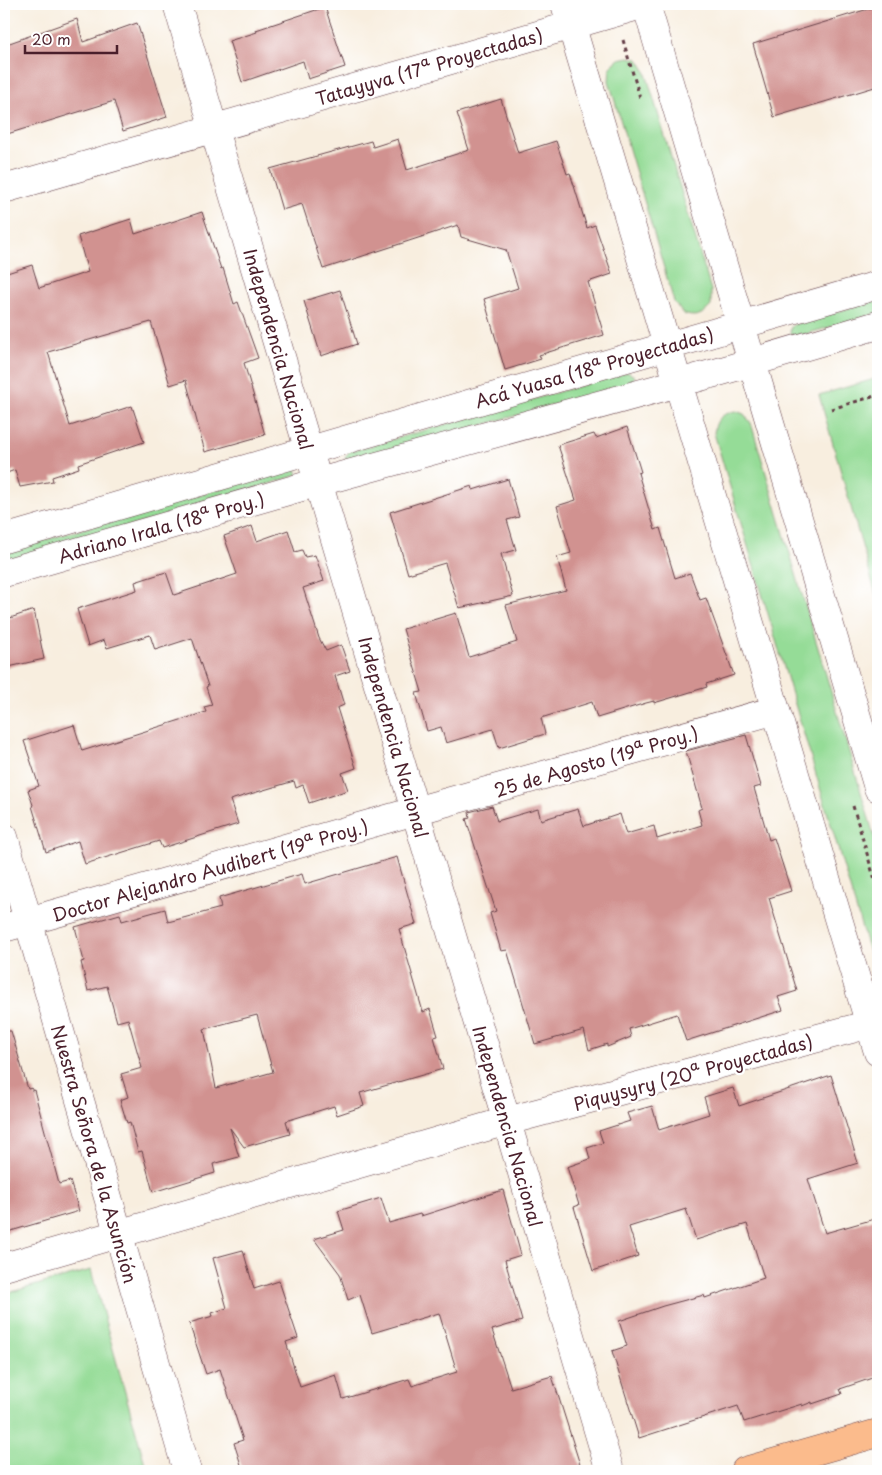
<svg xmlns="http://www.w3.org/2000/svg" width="882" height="1475" font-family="'Playpen Sans',sans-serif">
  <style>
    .green { fill: #95dc97; stroke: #707e61 }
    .building { fill: #d19290; fill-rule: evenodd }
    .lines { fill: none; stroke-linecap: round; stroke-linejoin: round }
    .minor-casing { stroke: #643e46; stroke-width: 29 }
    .major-casing { stroke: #643e46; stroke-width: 29 }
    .path { stroke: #643e46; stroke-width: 3; stroke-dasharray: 4 4; stroke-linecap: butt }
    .minor { stroke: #fff; stroke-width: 28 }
    .major { stroke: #fbbb8c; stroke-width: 28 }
    .labels { text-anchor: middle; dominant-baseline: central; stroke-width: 4.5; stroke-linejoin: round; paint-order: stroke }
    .street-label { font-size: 18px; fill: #4a1f2b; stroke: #fff }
  </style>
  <rect width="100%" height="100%" fill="#fff"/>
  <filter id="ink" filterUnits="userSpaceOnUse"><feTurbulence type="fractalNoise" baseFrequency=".02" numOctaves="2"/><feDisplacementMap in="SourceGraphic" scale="10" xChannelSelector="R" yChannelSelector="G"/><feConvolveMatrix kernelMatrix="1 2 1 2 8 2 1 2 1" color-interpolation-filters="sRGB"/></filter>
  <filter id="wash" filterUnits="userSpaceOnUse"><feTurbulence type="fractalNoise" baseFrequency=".0096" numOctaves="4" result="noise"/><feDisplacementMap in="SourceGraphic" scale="20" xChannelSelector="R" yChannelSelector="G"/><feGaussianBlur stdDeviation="1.12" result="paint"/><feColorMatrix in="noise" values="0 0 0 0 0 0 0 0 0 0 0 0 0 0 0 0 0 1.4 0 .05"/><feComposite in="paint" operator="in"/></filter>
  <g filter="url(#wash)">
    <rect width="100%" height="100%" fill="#f8eedf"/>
    <path class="green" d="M629 57 638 59 645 70 711 290V306C702 316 695 318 683 314L674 302 609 81 610 67 619 59Z
      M878 300V313L799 336H794L790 333 791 327 795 324Z
      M628 372 634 376V382L349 463 345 457 349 452Z
      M878 378V602L819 395Z
      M736 411 744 414 751 423 878 849V973L872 962 714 433C716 418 722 414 736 411Z
      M292 468 296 469 298 475 4 565V552Z
      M91 1270 147 1471H4V1294Z"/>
    <g id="blocks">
      <path class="building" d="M878 6V86L774 117 753 44Z
        M325 7 345 67 308 79 303 61 242 82 229 41 257 32 256 30Z
        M77 19 83 42 137 23 167 117 123 131 114 101 4 135V45Z
        M501 99 518 153 556 141 567 174 570 173 587 228 595 225 612 274 588 282 604 335 539 355 541 359 505 370 484 299 518 288 506 250 461 237 458 225 323 269 302 204 282 210 270 169 371 141 373 147 398 139 407 170 469 150 457 113Z
        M202 212 221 269 223 268 234 304 238 302 258 358 244 363 265 435 205 452 186 380 170 385 151 322 48 352 70 426 132 406 144 442 78 464 79 468 52 477 53 481 20 487 15 470 4 474V274L32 265 39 288 88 272 78 236 131 219 135 234Z
        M340 290 357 344 321 356 304 301Z
        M627 427 641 472 638 473 655 530 660 528 675 578 690 573 700 600 706 598 734 675 706 684 707 687 654 703V701L646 703 597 718 592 702 541 718 545 734 499 748 493 729 446 743 441 727 427 731 416 693 422 692 403 629 456 613 469 657 517 642 506 605 566 590 557 557 571 553 557 506 576 500 558 445 594 434 596 438Z
        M508 479 519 517 507 520 516 550 501 554 513 596 459 608 445 563 408 574 390 512 472 486 473 490Z
        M252 526 257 541 288 530 295 552 302 550 305 557 315 555 324 581 303 588 319 638 326 651 341 645 350 671 335 676 344 705 337 708 356 768 342 773 348 790 309 803 303 785 296 788 294 781 230 800 238 824 162 848 159 841 85 864 78 841 46 852 32 806 33 805 28 790 39 786 24 741 74 725 82 751 206 712 204 707 212 705 206 687 208 686 192 638 155 650 150 635 107 648 104 640 88 646 77 609 137 590 135 582 166 572 174 595 237 574 224 536Z
        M34 610 44 659 4 668V620Z
        M746 735 761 786 754 788 769 840 774 838 791 891 769 898 797 991 778 997 783 1010 686 1041 677 1014 629 1029 631 1037 607 1047V1044L589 1050 584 1030 535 1044 507 950 501 951 490 913 496 911 466 819 470 818 469 812 492 806 497 821 538 809 541 820 578 809 584 826 620 814 626 834 654 826 657 839 702 825 698 810 702 808 686 751Z
        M397 857 416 924 399 929 423 1012 430 1009 438 1036 434 1037 443 1069 360 1093 364 1106 337 1115 334 1106 286 1121 290 1134 244 1147 230 1128 239 1157 213 1164 215 1173 153 1192 142 1151 138 1152 130 1122 127 1123 120 1100 128 1097 121 1074 142 1068 128 1019 117 1022 107 986 88 991 81 962 84 961 75 927 120 914 122 921 165 909 168 922 221 908 219 898 302 874 305 884ZM257 1015 273 1072 216 1088 204 1029Z
        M4 1031H11L28 1089 32 1088V1091L34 1090 59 1184 70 1181 79 1211 4 1233Z
        M831 1075 858 1163 808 1179 825 1233 878 1218V1376L840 1389 842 1394 812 1404V1402L802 1406V1404L744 1422 738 1406 639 1438 612 1351 627 1346 619 1321 663 1306 704 1295 705 1298 764 1278 747 1224 696 1240 686 1209 629 1227 638 1256 593 1271 574 1207 579 1205 567 1167 590 1159 587 1148 603 1143 599 1131 630 1121 627 1113 652 1106 659 1130 709 1114 704 1097 733 1088 739 1106Z
        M503 1190 521 1255 505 1260 522 1321 492 1330 511 1388 552 1376 582 1471H243L234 1443 243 1440 220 1369 206 1374 189 1323 213 1316 212 1313 227 1308 213 1258 243 1250 254 1289 279 1281 298 1338 286 1342 300 1387 336 1375 343 1399 409 1379 412 1386 457 1372 439 1313 372 1333 360 1295 348 1300 340 1274 314 1239 344 1230 338 1211 381 1198 389 1223 420 1214 421 1216Z"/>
    </g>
  </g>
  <g filter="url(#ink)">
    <use href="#blocks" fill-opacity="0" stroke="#643e46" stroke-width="1"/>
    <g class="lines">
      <defs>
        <path id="minor" d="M177 4 610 1471
          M565 4 878 1052
          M646 4 878 788
          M4 189 645 4
          M4 539 878 285
          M4 573 319 482 722 371 878 325
          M4 837 187 1471
          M4 928 415 811 776 710
          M4 1267 507 1121 878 1022"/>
        <path id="major" d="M745 1471 878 1433"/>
      </defs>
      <use href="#minor" class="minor-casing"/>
      <use href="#major" class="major-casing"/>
      <path class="path" d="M623 40 641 101
        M831 409 878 395
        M853 806 878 891"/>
      <use href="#minor" class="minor"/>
      <use href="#major" class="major"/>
    </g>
  </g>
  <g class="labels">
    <g class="street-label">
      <text transform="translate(429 66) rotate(-16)">Tatayyva (17ª Proyectadas)</text>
      <text transform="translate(279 349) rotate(74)">Independencia Nacional</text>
      <text transform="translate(594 367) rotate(-16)">Acá Yuasa (18ª Proyectadas)</text>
      <text transform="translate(161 527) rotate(-16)">Adriano Irala (18ª Proy.)</text>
      <text transform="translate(394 737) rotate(74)">Independencia Nacional</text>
      <text transform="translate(596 761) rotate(-16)">25 de Agosto (19ª Proy.)</text>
      <text transform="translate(210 870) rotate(-16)">Doctor Alejandro Audibert (19ª Proy.)</text>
      <text transform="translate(693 1072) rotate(-15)">Piquysyry (20ª Proyectadas)</text>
      <text transform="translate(508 1126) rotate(74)">Independencia Nacional</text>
      <text transform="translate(95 1154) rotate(74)">Nuestra Señora de la Asunción</text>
    </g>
  </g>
  <rect width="882" height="1475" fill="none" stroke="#fff" stroke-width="20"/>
  <path d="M25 45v8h92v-8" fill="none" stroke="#4a1f2b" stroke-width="2.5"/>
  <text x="32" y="45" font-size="15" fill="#4a1f2b" stroke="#ffffff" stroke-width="4" paint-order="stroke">20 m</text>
</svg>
